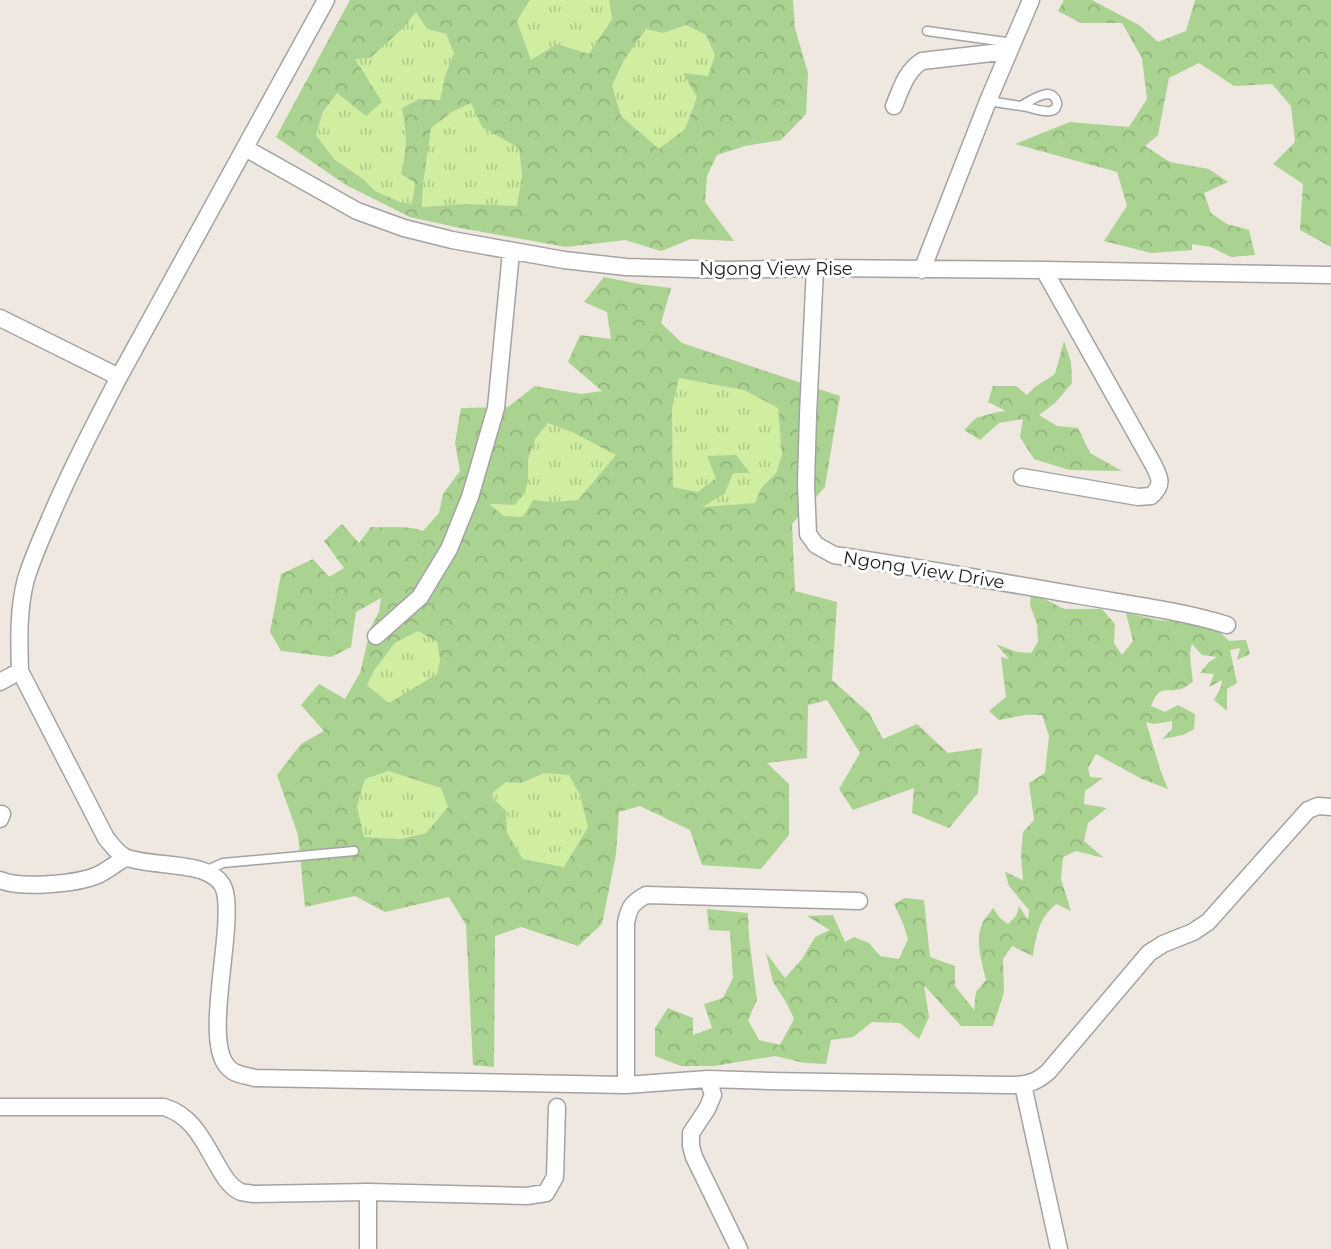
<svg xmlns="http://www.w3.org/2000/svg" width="1331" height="1249" font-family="Montserrat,sans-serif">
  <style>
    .grass { fill: url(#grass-tufts) }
    .forest { fill: url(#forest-crowns); fill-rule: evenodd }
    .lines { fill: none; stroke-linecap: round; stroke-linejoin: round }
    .lane-casing { stroke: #a3a3a3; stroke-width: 11 }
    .street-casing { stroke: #a3a3a3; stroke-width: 19 }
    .lane { stroke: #fff; stroke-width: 8 }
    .street { stroke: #fff; stroke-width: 16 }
    .labels { text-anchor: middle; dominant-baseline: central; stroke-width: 6; stroke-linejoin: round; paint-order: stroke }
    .street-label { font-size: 18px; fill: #1c1c1c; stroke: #fff }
  </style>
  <defs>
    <pattern id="grass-tufts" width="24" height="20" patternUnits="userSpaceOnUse" patternTransform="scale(1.75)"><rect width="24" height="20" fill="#cfeea0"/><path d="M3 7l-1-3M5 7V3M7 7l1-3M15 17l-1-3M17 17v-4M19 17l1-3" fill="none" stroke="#b1cc89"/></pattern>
    <pattern id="forest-crowns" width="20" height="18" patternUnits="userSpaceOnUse" patternTransform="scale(1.75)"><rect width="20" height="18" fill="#aad290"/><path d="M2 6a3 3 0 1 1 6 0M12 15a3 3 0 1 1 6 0" fill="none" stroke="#92b47c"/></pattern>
  </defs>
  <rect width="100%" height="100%" fill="#eee8e0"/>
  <path class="grass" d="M530 0H609L612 19 589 54 557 44 531 60 517 21Z
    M416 11 427 29 446 34 454 53 445 76 440 100 419 99 402 108C407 134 407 148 401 174L415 183 412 204 400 202 375 191 363 179 334 159 315 135 324 112 337 93 349 103 381 102 354 59 403 28Z
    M686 25 706 35 715 55 708 76 684 74 697 97 685 129 660 150 621 116 612 87 624 60 646 29 663 33Z
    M471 103 502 137 519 148 522 175 517 206 465 204 422 207 423 184 431 128 452 112Z
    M679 378 744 390 778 408 782 455 776 473 761 488 756 503 701 507 736 455 717 477 698 492 673 487 672 409Z
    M548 423 574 433 616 455 578 500 551 502 533 501 523 517 504 516 488 504 513 505 528 480V460L535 439Z
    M418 631 437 642 440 660 437 674 413 690 389 703 367 684 375 669 395 643Z
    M388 771 441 788 448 807 426 833 401 839 364 837 357 806 365 779Z
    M544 773 570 775 580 795 588 827 564 867 523 859 506 833V811L490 795 506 782 522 783Z"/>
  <path class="forest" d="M350 0H530L517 21 531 60 557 44 589 54 612 19 609 0H793L795 28 808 73 806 114 781 140 745 146 717 155 707 176 705 202 734 241 691 239 661 251 625 240 566 247 460 228 410 217 346 185 276 137ZM416 12 427 29 446 34 454 53 445 76 440 100 419 99 402 108C407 134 407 148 401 174L415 183 412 204 400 202 375 191 363 179 334 159 316 135 323 112 337 93 366 116 382 102 355 59 370 58 403 28ZM686 25 706 35 715 55 708 76 683 73 697 97 685 129 659 149 621 116 612 86 624 60 646 29 663 33ZM471 103 482 127 519 148 522 175 517 206 465 204 422 207 423 184 431 128 452 112Z
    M1064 0H1092L1139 25 1158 42 1186 31 1195 0H1331V247L1300 230 1303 184 1273 164 1295 142 1291 106 1272 84 1234 86 1199 63 1169 78 1158 135 1145 146 1170 162 1209 169 1228 182 1204 193 1211 213 1227 224 1249 230 1255 255 1231 257 1211 247 1192 244V250L1151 253 1104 241 1127 206 1117 172 1015 144 1070 122 1129 127 1147 99 1142 58 1122 23H1081L1058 11Z
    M604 277 639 284 671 288 661 323 682 343 840 396 825 487 792 524 795 591 837 602 832 680 869 713 883 739 917 724 948 753 982 748 978 793 949 828 912 813 914 788 853 810 839 789 860 753 827 700 808 705 807 758 767 763 789 784V835L761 869 702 865 690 830 640 806 619 812 616 854 602 924 578 946 521 927 495 936 494 1067 473 1065 466 925 449 897 385 912 355 896 305 907 298 835 277 775 301 744 324 731 301 705 319 684 345 699 360 673 371 627 379 612 381 598 356 612 351 647 331 657 281 651 270 632 281 574 313 559 329 577 344 568 324 541 342 524 359 543 371 527C389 528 405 525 423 531L439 513 443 494 460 471 455 443 461 408 508 407 535 386 581 394 602 391 568 362 580 335 611 339 607 312 584 302ZM679 378 744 390 778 408 782 455 776 473 761 488 755 503 703 507 725 493 733 473H750L736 455 707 456 716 478 698 492 673 487 672 409ZM548 423 574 433 616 455 578 500 551 502 533 500 523 517 504 516 489 504 514 505 525 493 528 480V460L535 439ZM418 631 437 642 440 660 437 674 389 703 367 685 375 669 395 643ZM388 771 441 788 448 807 426 833 401 839 364 837 357 806 365 779ZM544 773 569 775 580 795 588 827 564 867 523 859 507 833 506 811 490 795 506 782 522 783Z
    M1064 341 1071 362 1072 383 1055 403 1039 415 1057 426 1078 428 1090 453 1122 471 1069 470 1034 459 1020 437 1023 419 999 423 980 440 964 430 976 418 997 412 1006 411 988 402 993 386H1016L1027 395 1035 387 1055 374Z
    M1031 592 1064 609H1102L1115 624 1114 643 1122 655 1133 641 1126 613 1158 620 1185 622 1220 632 1229 641 1246 640 1250 654 1237 660 1240 648 1230 650 1237 683 1227 689V711L1214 700 1221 687 1222 680 1209 687 1214 674 1200 673 1209 662 1217 657 1202 655 1192 644C1188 653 1192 671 1193 682 1190 684 1184 688 1181 689 1164 693 1160 684 1151 706L1165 712 1178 705 1195 714 1194 729 1183 735 1162 739 1172 729V721L1154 724 1146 722 1160 769 1168 789 1142 779 1096 754 1088 768 1090 777 1103 778 1085 791 1084 804 1107 808 1088 823 1084 841 1104 858 1076 851 1063 857 1061 879 1071 911 1056 904C1039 918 1036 935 1033 956L1012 946 1003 959 1004 992 993 1026H961L924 985 929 1017 919 1039 900 1023 872 1022 853 1037 831 1040 826 1064 805 1063 775 1056 714 1066H681L655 1056V1028L668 1008 693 1018V1035L712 1028 704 1004 723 998 733 978 730 931 709 930 707 909 748 913 749 937 757 1000 748 1020 759 1040 780 1045 794 1019 786 1002 773 982 766 953 785 978 802 959 815 937 830 930 807 916 833 915 845 942 854 937 869 943 880 956 899 959 908 939 903 923 894 904 905 898 924 900 930 957 955 966V986L974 1010 976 992 986 980C982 963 974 939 983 922 985 918 990 913 993 908L1000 918 1008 924 1016 916 1019 906 1028 920 1029 910 1009 886 1005 872 1023 880 1021 856 1023 832 1034 820 1029 783 1045 773 1049 736 1042 715H1025L999 720 989 711 1006 697 1001 657 1009 659 996 644 1017 652 1031 653 1038 642 1037 624 1030 605Z"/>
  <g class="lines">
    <defs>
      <path id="lane" d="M927 31 1013 43
        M988 101C1001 103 1014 105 1027 107 1034 109 1043 112 1050 111 1062 109 1057 94 1047 94 1038 95 1028 102 1021 106
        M205 871 223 863 354 851"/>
      <path id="street" d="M326 0 119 377C94 425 69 473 48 523 40 541 32 560 26 579 18 609 19 640 20 671L106 838C112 845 117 853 125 857 153 869 217 858 225 892 234 932 203 1038 227 1066 234 1075 244 1075 255 1078L626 1085V923C629 907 632 903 646 895L859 901
        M894 106C901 89 906 71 922 61L1009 51
        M245 148 357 211 404 228 452 240 564 260 626 267 726 270 815 268 1044 270 1331 275
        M815 268 808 415 806 484 808 534 816 545 834 555C915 567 995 581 1076 595 1126 604 1178 610 1227 625
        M922 270 988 101 1031 0
        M0 318 119 377
        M1022 477 1138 497 1151 496C1164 484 1160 478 1153 464L1044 270
        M376 636 420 597 449 549 470 497 496 408 511 252
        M0 682 20 671
        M0 819 2 814
        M0 880C20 889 77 884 98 875 108 870 117 863 126 857
        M708 1079 713 1095 707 1109 691 1133V1146L694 1157 739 1249
        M626 1085 708 1079 769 1081 1007 1085C1026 1085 1034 1084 1048 1072L1149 953 1163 944 1193 932 1208 922 1308 810 1318 806 1331 807
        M1023 1085 1059 1249
        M0 1107H164C194 1116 204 1143 219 1168 224 1177 231 1188 241 1192 245 1193 249 1193 253 1194L368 1192 527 1196 546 1193 555 1177 557 1107
        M368 1192V1249"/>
    </defs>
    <use href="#lane" class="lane-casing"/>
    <use href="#street" class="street-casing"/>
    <use href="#lane" class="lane"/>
    <use href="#street" class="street"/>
  </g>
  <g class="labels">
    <g class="street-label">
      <text x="776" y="269">Ngong View Rise</text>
      <text transform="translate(924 570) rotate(9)">Ngong View Drive</text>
    </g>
  </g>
</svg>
